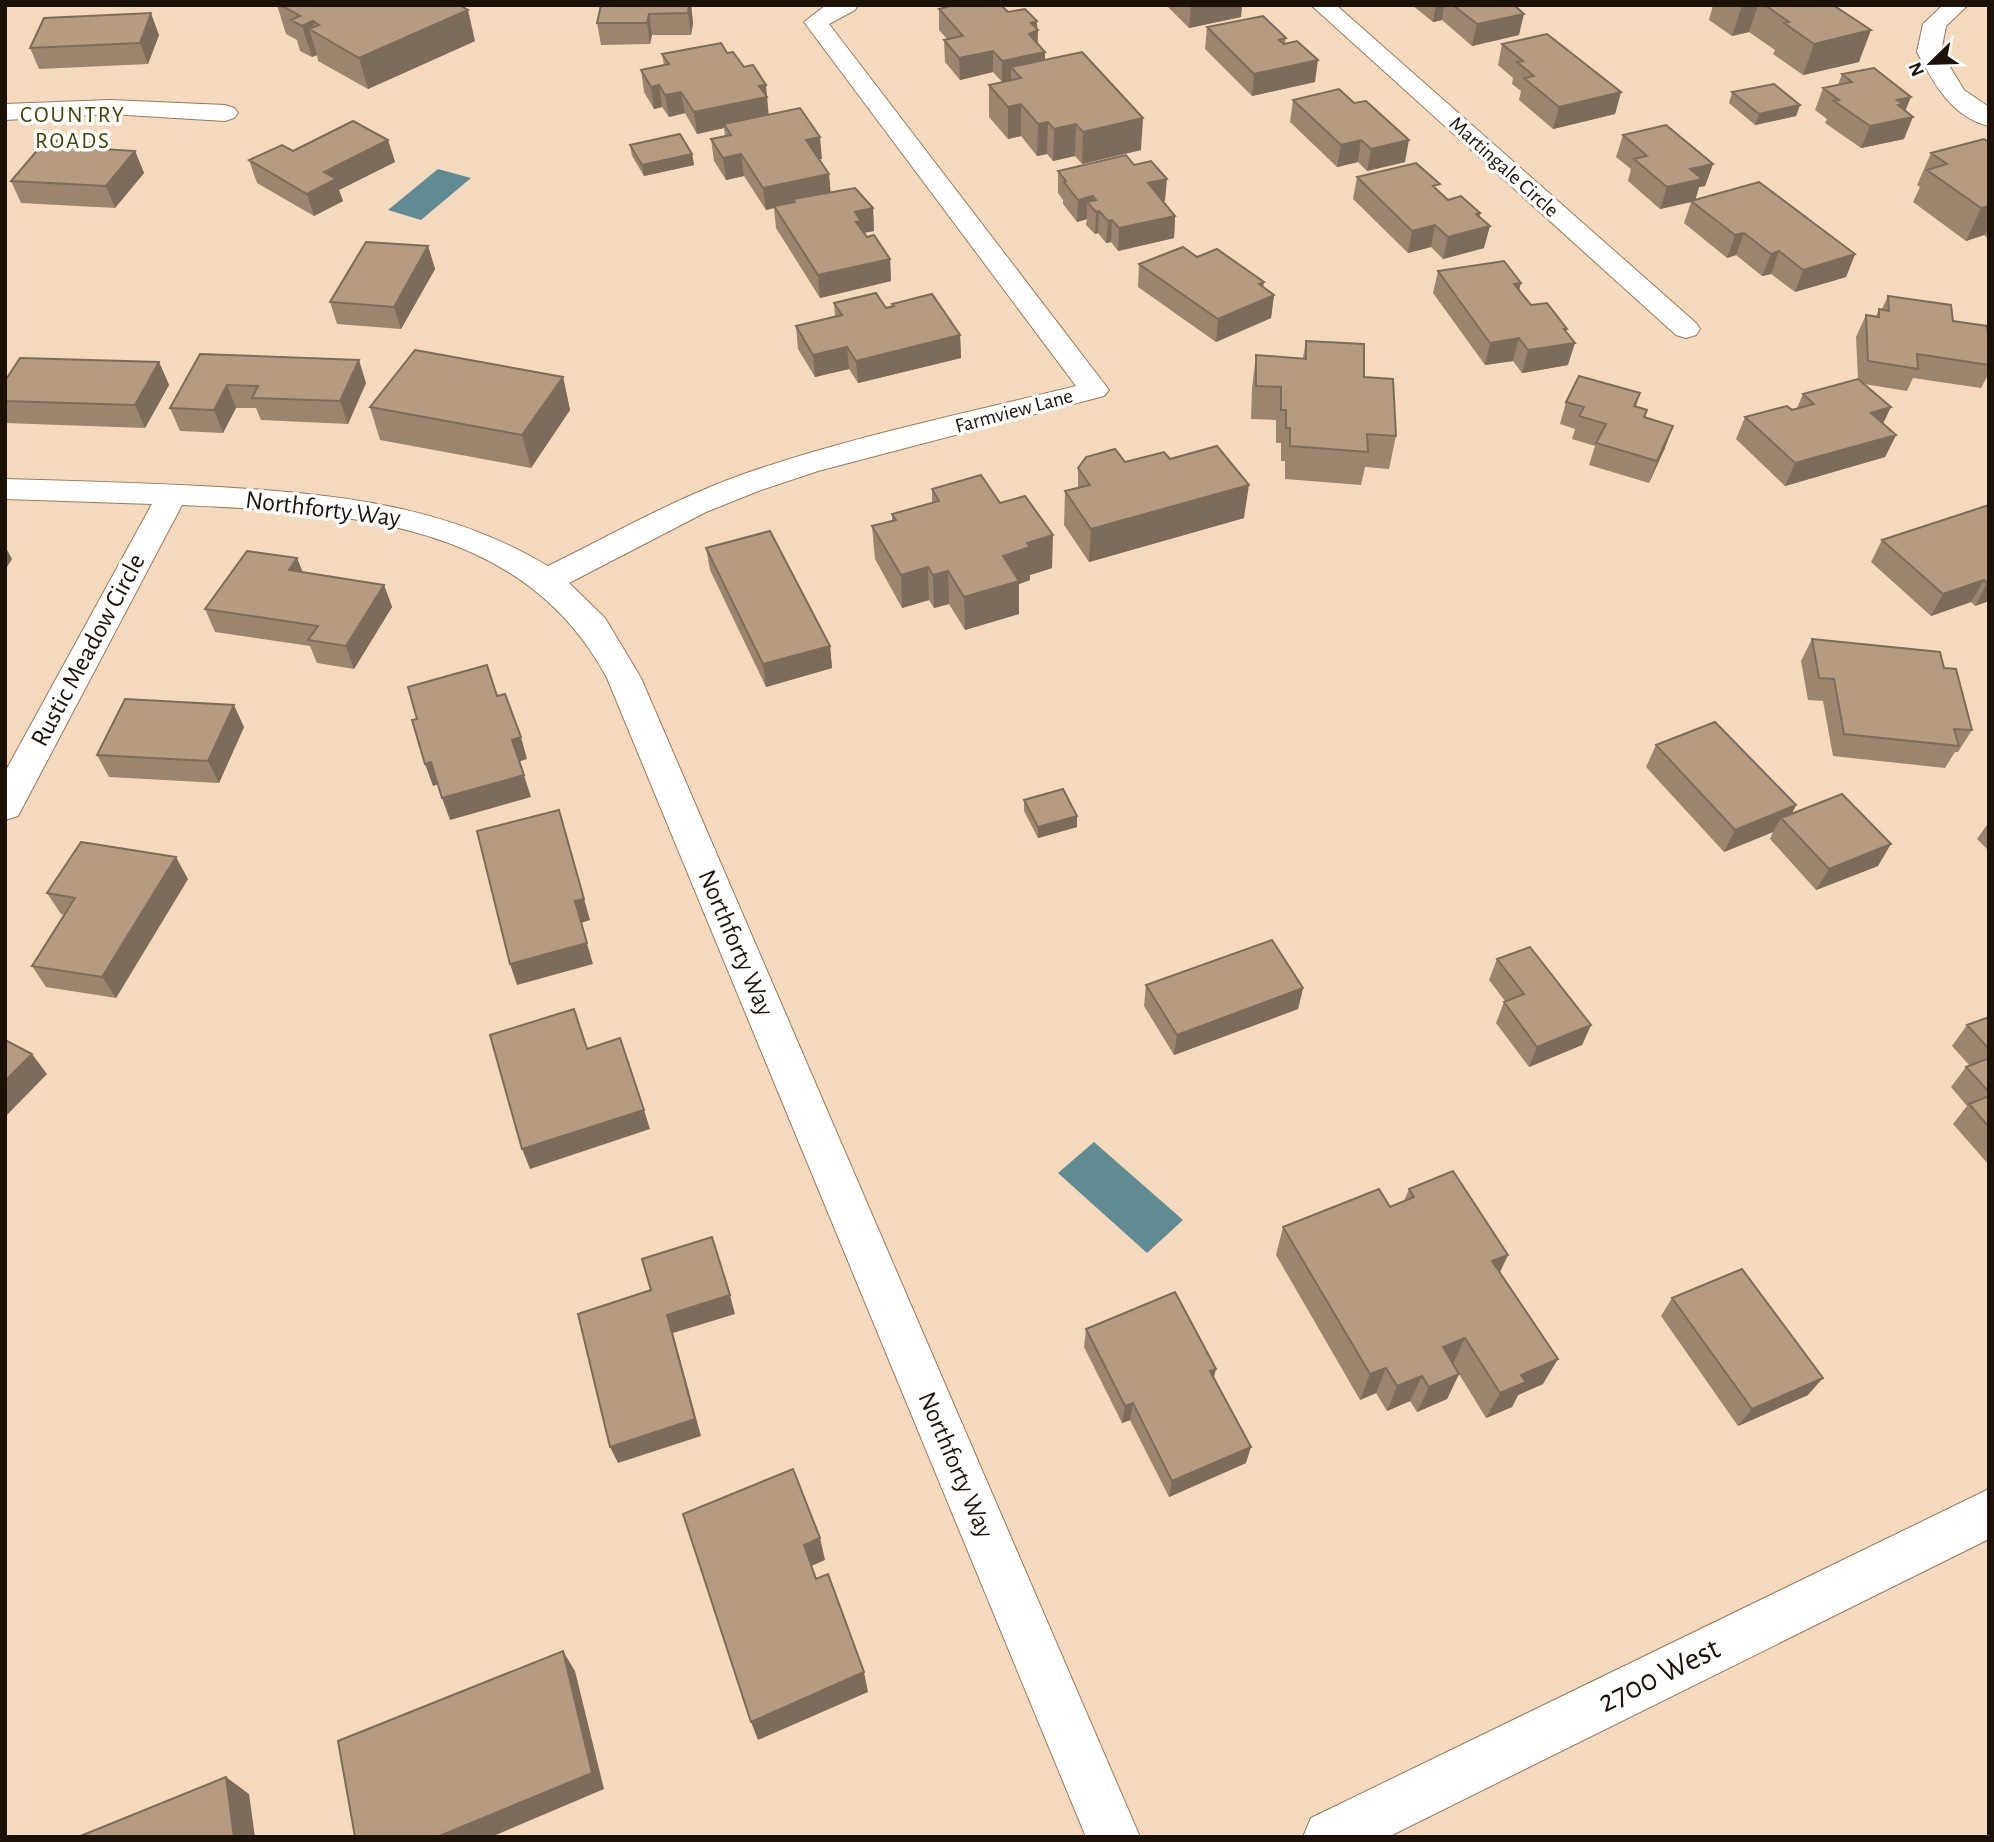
<svg xmlns="http://www.w3.org/2000/svg" width="1994" height="1842" font-family="'Alegreya Sans',sans-serif">
  <style>
    .water { fill: #618b93 }
    .lines { fill: none; stroke-linecap: round; stroke-linejoin: round }
    .minor-casing { stroke: #947b61; stroke-width: 2 }
    .major-casing { stroke: #947b61; stroke-width: 2 }
    .minor { fill: #fff; fill-rule: evenodd }
    .major { fill: #fff; fill-rule: evenodd }
    .wall { fill: #9b856f }
    .shaded-wall { fill: #7e6c5a }
    .building { fill: #b49b81; stroke: #7e6c5a; stroke-width: 2 }
    .labels { text-anchor: middle; dominant-baseline: central; stroke-width: 7; stroke-linejoin: round; paint-order: stroke }
    .far-street-label { font-size: 21px; fill: #1b1107; stroke: #fff }
    .far-neighbourhood-label { font-size: 23px; letter-spacing: 2px; fill: #3f470c; stroke: #fff }
    .street-label { font-size: 26px; fill: #1b1107; stroke: #fff }
    .near-street-label { font-size: 32px; fill: #1b1107; stroke: #fff }
  </style>
  <rect width="100%" height="100%" fill="#f5d9bd"/>
  <path class="water" d="M438 169 471 178 421 220 388 210Z
    M1094 1142 1183 1220 1147 1253 1058 1173Z"/>
  <g class="lines">
    <defs>
      <path id="minor" d="M826 5H858L855 10 829 24 1109 390 1104 396 818 471 761 490 706 512 569 583 605 618 641 678 1140 1837H1086L607 678C521 518 343 513 182 505L18 816 5 820V772L152 504 5 499V479C77 481 148 483 219 487 336 494 446 505 548 566 611 535 674 499 741 475 849 437 964 414 1076 386L804 22Z
        M1311 5H1336L1696 323 1700 329 1696 335 1686 338 1676 335Z
        M1943 5H1968L1946 26 1941 52 1964 90 1989 107V126C1951 117 1934 83 1917 52L1923 24Z
        M110 100 225 105 234 108 238 113 234 118 225 121 110 114 5 120V104Z"/>
      <path id="major" d="M1989 1489V1539L1388 1837H1303L1311 1818Z"/>
    </defs>
    <use href="#minor" class="minor-casing"/>
    <use href="#major" class="major-casing"/>
    <use href="#minor" class="minor"/>
    <use href="#major" class="major"/>
  </g>
  <path class="wall" d="M277 5H419L475 41 368 89 318 61 317 55 312 57 300 51 297 40 286 34Z
    M691 5 693 23 691 35H652L650 44 601 45 597 23Z
    M1166 5H1242L1241 17 1189 28Z
    M1412 5H1514L1519 35 1472 46 1442 20 1433 22Z
    M1713 5H1836V7L1859 62 1803 75 1773 54 1775 50 1749 32 1732 36 1709 20Z
    M939 9 1008 12 1037 21 1038 44 1045 52V60L1141 150 1082 164 1075 156 1053 161 1047 154 1037 156 1021 136 1008 139 989 117V85L1002 82 993 72 960 80 945 62 944 40 947 39 939 30Z
    M1207 27 1286 38 1285 43 1315 82 1252 96 1205 49Z
    M159 35 148 64 39 69 30 48Z
    M1502 44 1621 92 1615 114 1553 129 1519 100 1521 91 1512 84 1513 78 1498 65Z
    M662 54 768 107V115L822 159H819L829 174 830 193 873 208 874 231 864 233 867 237 890 259 891 281 820 298 776 228 774 208 766 210 744 176 726 180 714 161 711 139 725 136 724 128 697 134 685 113 669 117 662 107 654 109 644 92 641 70 664 65Z
    M1842 74 1906 111 1904 139 1861 148 1825 123 1827 119 1815 110 1823 88 1838 85Z
    M1732 92 1800 105 1796 116 1755 125 1729 103Z
    M1293 100 1405 162 1367 171 1358 162 1337 167 1290 122Z
    M1623 135 1713 164 1705 186 1699 187 1695 200 1855 254 1846 277 1795 292 1771 274 1762 276 1736 255 1727 258 1684 223 1691 202 1660 209 1628 181 1631 169 1616 157Z
    M388 140 395 162 339 190 343 201 314 216 257 183 249 160 293 151Z
    M1989 142V239L1984 235 1966 241 1913 202 1920 187 1917 185 1931 153Z
    M630 145 692 154 694 165 644 176 632 156Z
    M93 148 135 151 144 173 115 208 21 203 11 181Z
    M1058 171 1165 201H1163L1175 216 1174 238 1118 251 1111 242 1106 243 1098 233 1095 234 1086 225 1087 219 1077 222 1063 204V200L1058 193Z
    M1357 177 1438 191 1448 200 1480 213 1479 217 1484 248 1443 259 1431 247 1408 253 1353 199Z
    M428 246 435 269 401 329 337 324 330 302Z
    M1197 257 1263 287 1274 295 1271 318 1216 342 1138 287 1139 264Z
    M1438 271 1521 283 1519 290 1531 305 1567 329 1566 332 1568 365 1522 373 1513 361 1485 365 1433 293Z
    M1888 296 1953 321 1989 337V373L1981 388 1913 378 1907 391 1864 384 1883 423 1896 435 1885 457 1785 486 1736 439 1745 417 1797 408 1803 394 1858 379 1856 337 1866 315 1876 317 1879 309H1882Z
    M834 303 886 308 892 307V304L960 335 961 358 858 383 849 369 815 377 798 349 796 326 835 317Z
    M1306 341 1364 377 1396 436 1389 469 1365 467 1361 485 1285 479V461H1281V443H1276V420L1251 419 1252 388 1256 355 1303 358Z
    M200 354 366 383 348 424 261 420 256 408H236L223 433 180 431 170 408Z
    M159 362 169 385 145 428 5 423V381Z
    M563 377 570 410 531 468 380 440 370 407Z
    M1640 393 1636 407 1647 410 1645 417 1665 448 1649 483 1589 465 1595 446 1572 439 1575 429 1560 424 1566 402Z
    M1170 459 1244 518 1089 562 1064 525 1065 491 1078 488V468Z
    M932 489 1000 503 1052 568 1030 575V580L1019 584V614L965 630 949 604 934 608 929 600 902 608 875 559 872 526 892 521V514L932 503Z
    M1989 505V601L1975 606 1971 602 1931 616 1871 562 1882 540Z
    M706 548 830 646 832 668 766 687 710 570Z
    M297 558 302 572 384 585 392 607 354 669 317 663 310 646 215 632 205 609Z
    M1812 639 1944 668 1972 730 1958 752H1955L1945 768 1833 756 1823 701 1808 700 1801 661Z
    M244 727 219 783 109 777 97 755Z
    M1656 745 1796 805 1792 813 1878 866 1816 890 1770 839 1773 832 1724 852 1646 767Z
    M1024 800 1077 827 1038 838 1024 811Z
    M1989 822V851L1977 839Z
    M188 879 116 998 46 987 32 966 64 915 61 914 47 893Z
    M1497 959 1591 1025 1582 1045 1529 1067 1496 1023 1504 1002 1505 1001 1489 980Z
    M1146 985 1303 988 1298 1009 1174 1055 1144 1006Z
    M1989 1017V1165L1953 1124 1967 1106 1951 1087 1966 1067 1970 1066 1952 1046 1967 1025Z
    M1409 1189 1508 1255 1500 1272 1543 1384 1518 1395 1512 1407 1486 1418 1459 1374 1447 1399 1417 1412 1410 1401 1387 1411 1376 1393 1360 1400 1276 1255 1283 1227 1390 1207 1404 1201Z
    M1672 1298 1808 1395 1738 1426 1661 1316Z
    M1086 1329 1246 1463 1169 1497 1130 1420 1122 1423 1084 1347Z"/>
  <path class="shaded-wall" d="M689 5H691L693 23 691 35 688 13Z
    M1196 5H1242L1241 17 1189 28 1191 6Z
    M1436 5H1444L1442 20 1433 22Z
    M1742 5H1758L1749 32 1732 36Z
    M468 10 475 41 368 89 359 58Z
    M151 13 159 35 148 64 140 43Z
    M649 14 652 35 650 44 647 23Z
    M1524 14 1519 35 1472 46 1477 24Z
    M313 21 316 33 309 29 317 55 312 57 302 26Z
    M1037 21V30H1038L1037 51 1029 34 1031 23Z
    M1871 30 1859 62 1803 75 1814 44Z
    M993 51V72L960 80 959 58Z
    M1045 52V74L1011 67V81L1002 83V61Z
    M1318 60 1315 82 1252 96 1254 74Z
    M659 85 662 107 654 109 651 87Z
    M766 85 769 118 724 124V128L697 134 694 112 759 86Z
    M681 92 685 113 669 117 665 95Z
    M1621 92 1615 114 1553 129 1559 107Z
    M1911 97 1902 119 1913 117 1904 139 1861 148 1870 126 1897 100Z
    M1021 104V136L1008 139V107Z
    M1800 105 1796 116 1755 125 1759 114Z
    M1143 118 1141 150 1082 164 1083 132Z
    M1048 122 1047 154 1037 156 1038 124Z
    M1076 124 1075 156 1053 161 1054 129Z
    M820 137 822 159 808 162 806 140Z
    M388 140 395 162 339 190 343 201 314 216 307 194 324 172Z
    M1361 140 1358 162 1337 167 1341 145Z
    M1409 140 1405 162 1367 171 1371 149Z
    M135 151 144 173 115 208 106 186Z
    M692 154 694 165 644 176 642 165Z
    M741 154 744 176 726 180 723 158Z
    M1713 164 1705 186 1699 187 1695 201 1660 209 1667 187 1690 169Z
    M829 174 831 196 793 199V204L774 206V208L766 210 763 188Z
    M1167 179 1165 201 1146 205 1148 183Z
    M1093 196V209L1087 202V219L1077 222 1078 200Z
    M1989 206V226L1984 235 1966 241 1981 208Z
    M873 208 874 231 862 233 858 244 855 212Z
    M1099 211 1098 233 1095 234 1096 212Z
    M1480 213 1477 229 1490 226 1484 248 1443 259 1448 237 1476 214Z
    M1175 216 1174 238 1118 251 1119 228Z
    M1112 220 1111 242 1106 243 1108 221Z
    M1435 225 1431 247 1408 253 1412 231Z
    M1744 233 1736 255 1727 258 1735 235Z
    M428 246 435 269 401 329 394 307Z
    M1779 251 1771 274 1762 276 1771 254Z
    M1855 254 1846 277 1795 292 1803 270Z
    M890 259 891 281 820 298 818 275Z
    M1264 282 1261 301 1274 295 1271 318 1216 342 1218 319 1259 284Z
    M1521 283 1515 305 1514 284Z
    M960 335 961 358 858 383 856 361Z
    M1519 338 1513 361 1485 365 1490 343Z
    M1575 343 1568 365 1522 373 1528 350Z
    M847 347 849 369 815 377 813 355Z
    M359 360 366 383 348 424 340 401Z
    M159 362 169 385 145 428 135 405Z
    M563 377 570 410 531 468 522 435Z
    M227 385 236 408 223 433 214 410Z
    M1891 407 1880 430 1871 413Z
    M1673 426 1665 448 1649 483 1657 461Z
    M1896 435 1885 457 1785 486 1795 463Z
    M1249 485 1244 518 1089 562 1091 529Z
    M1053 535 1052 568 1030 575V580L1019 584V614L965 630 964 597 1003 556 1027 543Z
    M5 546 12 559 5 570Z
    M297 558 306 580 289 570Z
    M928 567 929 600 902 608 901 575Z
    M948 571 949 604 934 608 933 575Z
    M1984 580 1971 602 1931 616 1943 594Z
    M1989 582V601L1975 606 1987 583Z
    M384 585 392 607 354 669 346 646Z
    M830 646 832 668 766 687 763 664Z
    M234 705 244 727 219 783 208 761Z
    M521 737 527 759 518 762 512 740Z
    M431 762 439 784 433 786 425 764Z
    M524 775 531 797 450 820 442 798Z
    M1796 805 1787 824 1781 818 1773 832 1724 852 1735 830Z
    M559 810 590 920 581 923 593 964 517 985 510 964 575 901Z
    M1077 816V827L1038 838V827Z
    M1891 844 1878 866 1816 890 1829 869Z
    M176 857 188 879 116 998 102 977Z
    M1303 988 1298 1009 1174 1055 1177 1035Z
    M1591 1025 1582 1045 1529 1067 1537 1047Z
    M32 1054 47 1074 5 1117V1081Z
    M644 1110 650 1129 530 1169 522 1149Z
    M1508 1255 1495 1282 1492 1261Z
    M730 1295 735 1314 673 1333 701 1436 618 1463 610 1447 667 1315Z
    M1465 1338 1453 1364 1443 1347Z
    M1558 1359 1543 1384 1518 1395 1512 1407 1486 1418 1500 1393 1521 1375Z
    M1386 1368 1376 1393 1360 1400 1370 1374Z
    M1216 1369 1212 1386 1210 1371Z
    M1459 1374 1447 1399 1417 1412 1429 1387Z
    M1422 1376 1410 1401 1387 1411 1397 1386Z
    M1823 1378 1808 1395 1738 1426 1752 1409Z
    M1133 1403 1130 1420 1122 1423 1125 1406Z
    M1251 1447 1246 1463 1169 1497 1172 1481Z
    M820 1538 825 1560 809 1567 804 1545Z
    M563 1651 575 1671 604 1789 491 1837H437Z
    M864 1672 868 1692 758 1740 751 1722Z
    M226 1777 249 1794 255 1837H234Z"/>
  <path class="building" d="M281 5H459L468 10 359 58 309 29 319 25 313 21 302 26 291 20 300 16Z
    M601 5H689L688 13 649 14 647 23H597Z
    M954 5H1001L1008 12 1025 9 1037 21 1031 23 1038 30 1029 34 1045 52 1002 61 993 51 959 58 944 40 963 36 939 9Z
    M1453 5H1514L1524 14 1477 24Z
    M1765 5H1833L1871 30 1814 44 1784 23 1789 22Z
    M151 13 140 43 30 48 44 18Z
    M1263 16 1286 38 1279 40 1284 44 1297 41 1318 60 1254 74 1207 27Z
    M1547 34 1621 92 1559 107 1524 78 1534 76 1517 62 1523 61 1502 44Z
    M721 43 727 53 733 52 744 67 753 65 766 85 759 86 767 97 694 112 681 92 665 95 659 85 651 87 641 70 669 64 662 54Z
    M1082 52 1143 118 1083 132 1076 124 1054 129 1048 122 1038 124 1021 104 1008 107 989 85 1021 78 1011 67Z
    M1874 68 1911 97 1897 100 1903 104 1898 105 1913 117 1870 126 1834 101 1839 100 1823 88 1852 82 1842 74Z
    M1774 84 1800 105 1759 114 1732 92Z
    M1339 89 1354 103 1366 101 1409 140 1371 149 1361 140 1341 145 1293 100Z
    M800 108 820 137 806 140 829 174 763 188 741 154 723 158 711 139 731 135 724 124Z
    M353 121 388 140 324 172 336 179 307 194 249 160 282 145 293 151Z
    M1666 125 1713 164 1690 169 1702 179 1667 187 1634 159 1647 156 1623 135Z
    M680 134 692 154 642 165 630 145Z
    M1984 139 1989 142V206L1981 208 1927 170 1947 164 1931 153Z
    M46 140 91 143 88 148 135 151 106 186 11 181Z
    M1126 155 1134 165 1151 161 1167 179 1148 183 1175 216 1119 228 1112 220 1108 221 1099 211 1096 212 1087 202 1096 200 1093 196 1078 200 1064 182 1066 181 1058 171Z
    M1416 163 1440 184 1433 186 1448 200 1461 196 1480 213 1476 214 1490 226 1448 237 1435 225 1412 231 1357 177Z
    M1759 182 1855 254 1803 270 1779 251 1771 254 1744 233 1735 235 1691 201Z
    M855 188 873 208 855 212 861 221 856 222 867 237 874 235 890 259 818 275 774 206 795 202 793 199Z
    M366 242 428 246 394 307 330 302Z
    M1183 247 1197 257 1217 249 1264 282 1259 284 1274 295 1218 319 1139 264Z
    M1504 261 1521 283 1514 284 1531 305 1547 303 1567 329H1564L1575 343 1528 350 1519 338 1490 343 1438 271Z
    M876 293 886 308 894 306 892 304 932 294 960 335 856 361 847 347 813 355 796 326 842 315 834 303Z
    M1888 296 1951 305 1953 321 1987 326 1989 337V365L1917 354 1918 369 1868 361 1866 315 1879 317V309L1889 311Z
    M1306 341 1364 344V377L1393 379 1396 436 1367 434 1368 452 1290 446V428H1286V410H1281V387L1256 386V355L1306 359Z
    M415 350 563 377 522 435 370 407Z
    M200 354 359 360 340 401 252 398 258 386 227 385 214 410 170 408Z
    M20 358 159 362 135 405 5 401V381Z
    M1579 376 1640 393 1634 406 1647 410 1644 417 1673 426 1657 461 1596 443 1606 424 1579 416 1584 407 1566 402Z
    M1858 379 1891 407 1871 413 1896 435 1795 463 1745 417 1787 406 1792 410 1814 404 1803 394Z
    M1217 446 1249 485 1091 529 1065 491 1090 485 1078 468 1086 457 1115 449 1125 462 1164 452 1170 459Z
    M981 475 1000 503 1025 496 1053 535 1027 543 1030 547 1003 556 1019 581 964 597 948 571 933 575 928 567 901 575 872 526 896 520 892 514 939 501 932 489Z
    M1989 505V582L1987 583 1984 580 1943 594 1882 540Z
    M770 531 830 646 763 664 706 548Z
    M247 551 297 558 289 570 384 585 346 646 308 640 318 626 205 609Z
    M1812 639 1940 652 1944 668 1956 669 1972 730 1954 729 1959 746 1844 734 1834 679 1819 678Z
    M487 665 497 696 505 694 521 737 512 740 524 775 442 798 431 762 425 764 412 720 417 719 408 687Z
    M125 699 234 705 208 761 97 755Z
    M1715 722 1796 805 1735 830 1656 745Z
    M1063 789 1077 816 1038 827 1024 800Z
    M1842 794 1891 844 1829 869 1781 818Z
    M559 810 584 899 575 901 587 943 510 964 477 831Z
    M81 842 176 857 102 977 32 966 75 898 47 893Z
    M1272 940 1303 988 1177 1035 1146 985Z
    M1530 947 1591 1025 1537 1047 1504 1002 1524 994 1497 959Z
    M574 1009 587 1049 620 1038 644 1110 522 1149 490 1035Z
    M1989 1017V1049L1967 1025Z
    M5 1040 32 1054 5 1081Z
    M1989 1058V1092L1966 1067Z
    M1989 1096V1127L1969 1104Z
    M1453 1171 1508 1255 1492 1261 1558 1359 1521 1375 1526 1382 1500 1393 1465 1338 1443 1347 1459 1374 1429 1387 1422 1376 1397 1386 1386 1368 1370 1374 1283 1227 1379 1189 1390 1207 1414 1197 1409 1189Z
    M712 1237 730 1295 667 1315 695 1419 610 1447 578 1314 651 1290 642 1259Z
    M1742 1269 1823 1378 1752 1409 1672 1298Z
    M1175 1292 1216 1369 1210 1371 1251 1447 1172 1481 1133 1403 1125 1406 1086 1329Z
    M793 1469 820 1538 804 1545 816 1579 828 1574 864 1672 751 1722 683 1514Z
    M563 1651 592 1773 437 1837H355L338 1741Z
    M226 1777 234 1837H78Z"/>
  <g class="labels">
    <g class="far-street-label">
      <text transform="translate(1504 167) rotate(42)">Martingale Circle</text>
      <text transform="translate(1014 411) rotate(-15)">Farmview Lane</text>
    </g>
    <g class="far-neighbourhood-label">
      <text x="73" y="115">COUNTRY<tspan x="73" dy="26">ROADS</tspan></text>
    </g>
    <g class="street-label">
      <text transform="translate(323 509) rotate(7)">Northforty Way</text>
      <text transform="translate(88 650) rotate(-62)">Rustic Meadow Circle</text>
      <text transform="translate(736 943) rotate(67)">Northforty Way</text>
      <text transform="translate(956 1465) rotate(67)">Northforty Way</text>
    </g>
    <g class="near-street-label">
      <text transform="translate(1659 1675) rotate(-26)">2700 West</text>
    </g>
  </g>
  <rect width="1994" height="1842" fill="none" stroke="#1b1107" stroke-width="14"/>
  <g transform="translate(1931 63) rotate(247)" stroke="#ffffff" stroke-width="5" paint-order="stroke">
  <path d="M0-5L12 26L0 18L-12 26Z" fill="#1b1107"/>
  <text y="-10" font-size="19" font-weight="bold" text-anchor="middle" fill="#1b1107">N</text>
  </g>
</svg>
